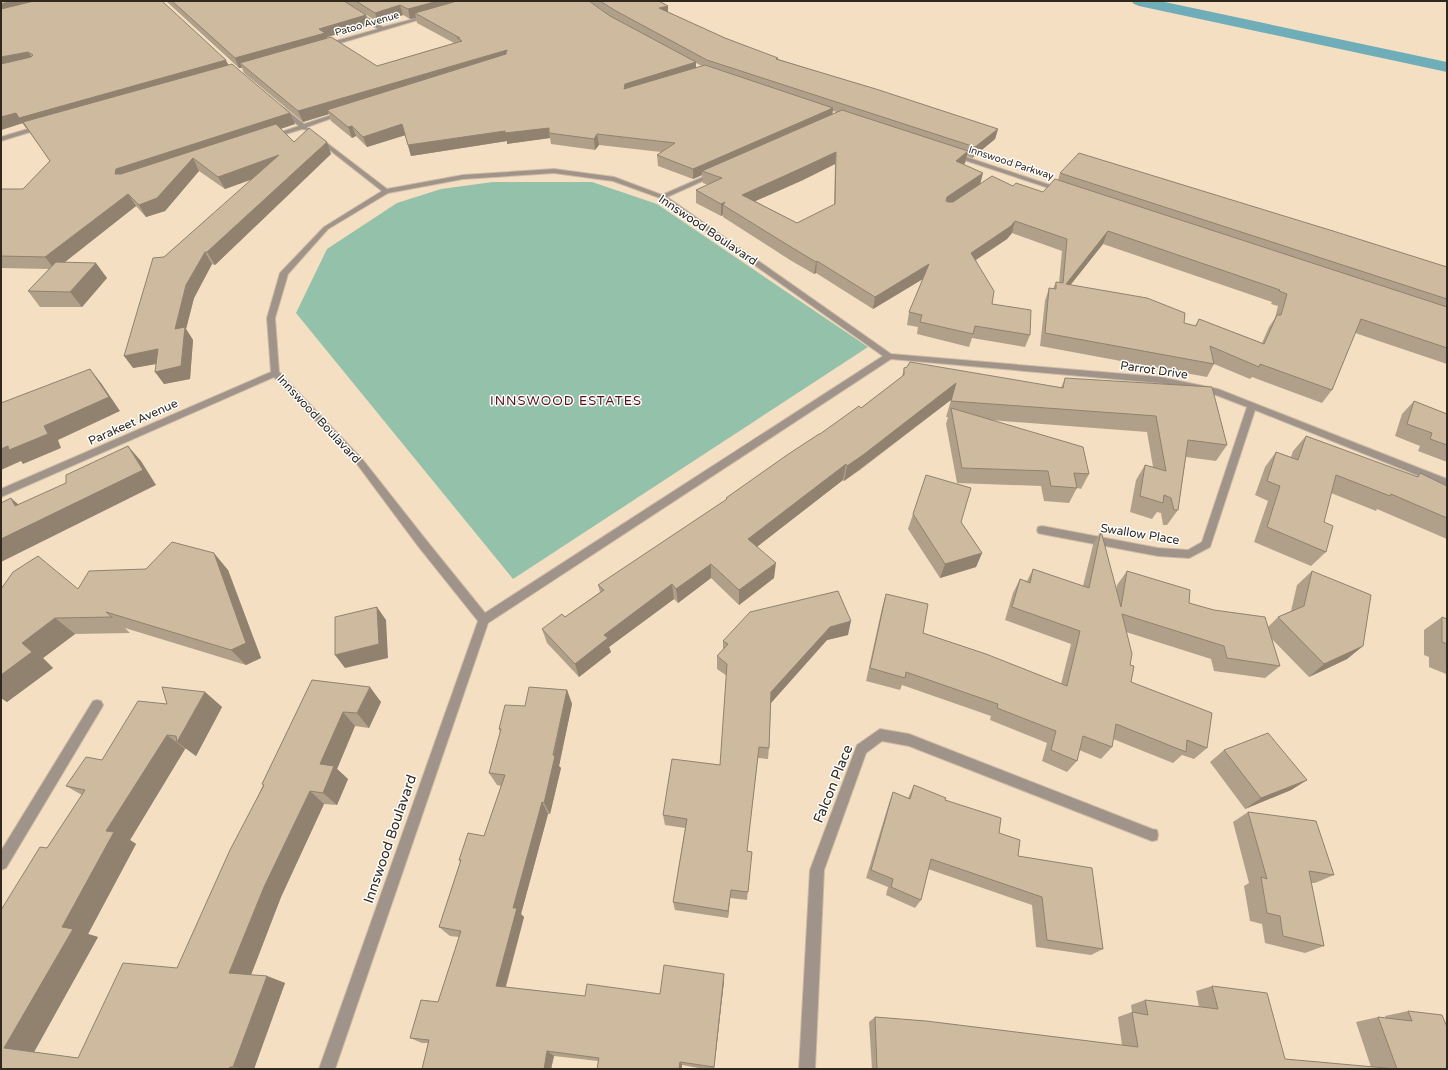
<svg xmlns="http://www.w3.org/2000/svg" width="1448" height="1070" font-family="'Varela Round',sans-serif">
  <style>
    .green { fill: #93c1a9 }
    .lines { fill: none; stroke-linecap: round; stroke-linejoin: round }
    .canal { fill: #6faeb9; fill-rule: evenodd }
    .minor-casing { stroke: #cdbba2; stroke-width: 2 }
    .minor { fill: #9f938a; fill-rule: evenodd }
    .wall { fill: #b1a089; fill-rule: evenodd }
    .shaded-wall { fill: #90826f }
    .building { fill: #ceba9f; stroke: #90826f; fill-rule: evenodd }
    .labels { text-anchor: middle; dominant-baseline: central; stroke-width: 3; stroke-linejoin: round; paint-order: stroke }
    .far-street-label { font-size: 10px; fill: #31291e; stroke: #fff }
    .street-label { font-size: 12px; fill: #31291e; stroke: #fff }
    .neighbourhood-label { font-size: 13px; letter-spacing: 1px; fill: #571219; stroke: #fff }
    .near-street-label { font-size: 14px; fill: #31291e; stroke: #fff }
  </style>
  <rect width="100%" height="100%" fill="#f4dfc3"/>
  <path class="green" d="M493 182H592L657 204 868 347 513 579 296 313 327 249 397 203 441 189Z"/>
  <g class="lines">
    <path class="canal" d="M1131 1H1160L1447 62V72L1139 6 1134 4Z"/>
    <defs>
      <path id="minor" d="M336 1H341L383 27 429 15 431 16 327 47 325 46V44L378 29Z
        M280 108H284L304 124 341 112 346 113 307 127 308 130 302 129 273 138H269V136L299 126 280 110Z
        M41 125 43 126V128L1 141V137Z
        M319 137 387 189 463 175 554 169 614 177 662 195 712 173H716V175L667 197 891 354 1160 377 1218 389 1447 479V487L1255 410 1211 544 1210 547 1189 558 1158 556 1042 534 1038 533 1037 530 1038 527 1042 526 1158 548 1188 550 1202 542 1247 407 1216 395 1160 383 891 359 488 623 335 1069H319L478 621 418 546 357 464 274 377 1 497V489L271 372 267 318 280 273 324 227 382 191 317 140V138ZM554 173 613 181 660 198 883 356 485 613 426 540 363 460 279 372 275 318 288 274 328 229 388 193 463 179Z
        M954 153 1062 189 1063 190 1058 191 952 156V154Z
        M97 700 101 701 103 705 101 709 6 868 1 870V851L93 701Z
        M880 729 909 734 1152 829 1157 830 1158 835 1157 840 1152 841 909 746 882 741 866 753 824 870 815 1069H799L810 870 857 745Z"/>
    </defs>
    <use href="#minor" class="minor-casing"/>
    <use href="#minor" class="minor"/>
  </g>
  <path class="wall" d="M1 1 229 65 290 113 295 124 280 129 294 142 331 154 215 265 212 264 194 298 186 329 193 340 190 379 164 384 156 364 133 368 164 257 253 179 225 189 199 171 165 211 146 217 136 206 64 262 107 278 82 307H40L28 291 49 269 1 268V189H23L50 161 23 123 1 130Z
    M166 1H659L668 6V12L725 38 778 59 998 129 995 139 972 158 967 156 965 163 964 164 980 184 1013 186 1043 192 1058 180 1060 173 1447 267V364L1355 333 1332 390 1322 403 1252 377 1250 379 1214 364 1207 377 1040 346 1045 301 1049 288 1053 289 1056 282 1059 283 1062 251 1012 233 1007 239 976 260 992 304 1030 335 1025 347 972 338 969 347 917 334 918 327 907 325 909 312 923 279 873 309 816 273 814 274 790 260 723 217V215L721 216 696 203V190L708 185 703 183 702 175 693 179 658 166 657 155 661 152 599 145 595 150 551 144 550 138 507 144V141L411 156 405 135 367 147 356 136 352 138 331 121 329 114 303 122 244 73 242 68H239ZM352 6 378 22 403 15 410 19 416 18 417 23 454 43 377 66 327 38V37L369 25ZM696 63 702 66 696 68ZM833 111 837 112 832 114ZM835 164 834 205 797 223 755 201 803 180ZM1103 244 1272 302 1271 304 1278 306 1275 318 1269 327 1262 343 1199 319 1195 326 1184 323 1070 285Z
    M904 368 1061 388 1065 378 1227 445 1216 461 1186 457 1178 510 1167 525H1163L1161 513 1157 512 1152 519 1130 512 1136 480 1145 465 1153 467 1147 432 990 420 1089 474 1081 489 1077 488 1069 503 1044 501 1041 486 957 483 946 424 948 417H946L951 400 860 470 844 481 843 480 757 546 774 578 739 605 711 578 678 603 674 599 609 647 611 652 579 677 547 643 542 629 565 617 600 592 598 585 726 501V498L861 408 902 377Z
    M1414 401 1447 414V462L1418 451 1420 446 1395 436 1402 414Z
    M1306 436 1416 477 1420 473 1447 486V539L1377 509 1376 511 1331 493 1324 522 1326 552 1311 566 1254 542 1268 501 1255 495 1265 467 1276 452 1291 457 1293 451Z
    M913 514 961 522 982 553 976 567 940 578 908 529Z
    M1101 531 1116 590 1117 585 1127 571 1189 603 1268 627 1278 617 1291 611 1297 585 1312 571 1363 646 1347 659 1309 677 1271 638 1280 666 1265 678 1214 671 1211 659 1126 632 1131 682 1207 748 1194 759 1182 755 1173 763 1113 739 1112 747 1101 759 1079 750 1077 761 1067 772 1042 761 1047 743 990 720 991 716 902 685 900 690 866 681 882 608 886 594 923 633 1061 684 1071 644 1005 620 1013 593 1020 579 1027 581 1033 569 1083 586 1093 545Z
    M228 570 261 658 246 665 125 628 130 633 75 634 43 658 53 668 7 702 1 698V589H78Z
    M1442 617 1447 619V741L1446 674 1429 667V657L1424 655V630Z
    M848 635 827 640 771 703 769 748 768 759 758 758 747 851 752 852 747 900 730 898 728 918 675 910 673 902 685 828 665 825 663 815 720 765 727 676 717 669V656L723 650V641Z
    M312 680 381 702 369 728 355 726 337 769 348 779 337 805 324 804 281 897 251 975 267 976 285 983 254 1069H1L47 848 82 795 66 786 102 760 167 704 205 692 222 707 196 756 187 749H185L130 840 136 844 88 934 98 937 34 1052 78 1058 177 968 263 785 262 784Z
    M567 690 572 704 559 766 561 768 550 814H548L521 914 524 917 506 987 585 996 660 994 724 981 714 1069H704L682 1065V1069H597L598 1061 554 1056 551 1069H422L428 1043H422L410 1038 438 1002 459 937 450 936 439 927 460 862 459 860 484 836 501 786 497 785 489 773 500 732 499 729 525 706Z
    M1224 750 1307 780 1291 790 1245 809 1210 762Z
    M914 785 945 800 999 833 1018 856 1103 949 1091 955 1036 947 1032 905 928 869 921 900 915 908 886 895 888 887 866 878 889 803 893 792 908 798Z
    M1248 812 1334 875 1315 883H1311L1324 946 1305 953 1265 943 1262 924 1250 921 1244 886 1249 883 1233 822Z
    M1212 986 1285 1059 1371 1067 1356 1022 1378 1017 1386 1018 1385 1016 1408 1011 1447 1069H872L869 1022 875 1017 1122 1045 1118 1017 1132 1012 1131 1005 1145 1000 1199 1007 1196 991Z"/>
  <path class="shaded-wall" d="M12 1H59L1 14V4Z
    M438 1H474L415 13 416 18 410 19 408 9Z
    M400 5 403 15 378 22 375 13Z
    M668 6V15L659 8Z
    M366 15 369 25 327 37 329 43 240 63 242 68H239L235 58 319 29Z
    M507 50 509 60 327 110 329 114 303 122 298 111Z
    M28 52 35 62 1 68V57Z
    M226 60 231 70 26 128 19 118Z
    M696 62V72L624 89 625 84Z
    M833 108 832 118 702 171V175L693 179V169Z
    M16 113 23 123 1 130V117Z
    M290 113 295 124 124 182 115 174 116 169Z
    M402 124 406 135 367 147 363 137Z
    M352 126 356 136 352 138 348 127Z
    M549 128V133L550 138 507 144V141L411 156 408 145 505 131Z
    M998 129 995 139 972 158 975 147Z
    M597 134 599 145 595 150 594 139Z
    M327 142 331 154 215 265 207 252Z
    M968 151 965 163 953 173 956 161Z
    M836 152 835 164 803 180 742 207V195Z
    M279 155 285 167 225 189 218 177Z
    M193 158 199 171 165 211 146 217 139 205Z
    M983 173 980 185 944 210 947 197Z
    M128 194 136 206 55 270 45 257Z
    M725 202 723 205V215L721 216V204Z
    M1015 221 1012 233 1007 239 968 265 971 253Z
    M1108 231 1103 244 1061 297 1066 284Z
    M205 252 212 264 194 298 186 329 193 340 190 379 164 384 155 372 175 329 186 285Z
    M817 261 816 273 814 274 816 262Z
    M96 263 107 278 82 307 70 292Z
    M929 264 926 277 873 309 875 297Z
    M158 349 167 362 133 368 124 356Z
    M90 369 101 383 120 411 58 440 61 448 23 464 21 461 1 470V449L44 426Z
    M956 383 952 399 844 481 847 466Z
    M128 446 141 461 156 485 1 562V539Z
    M846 464 843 480 748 554V539Z
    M11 498 27 512 15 506Z
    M214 553 228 570 261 658 246 665 231 650Z
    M982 553 976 567 940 578 945 564Z
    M776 563 774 578 739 605V590Z
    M711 564V578L678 603 676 589Z
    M672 584 674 599 609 647 611 652 579 677 575 664 604 635Z
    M377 607 386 620 388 658 345 668 335 655Z
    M55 618 75 634 43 658 53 668 7 702 1 698V675L22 643Z
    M851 621 848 635 827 640 770 704 771 692 830 627Z
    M1363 646 1347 659 1309 677 1324 664Z
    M370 687 381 702 369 728 357 713Z
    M567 690 572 704 559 766 561 768 550 814 544 803Z
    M205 692 222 707 196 756 177 742Z
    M343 712 355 726 337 769 348 779 337 805 323 793 320 764Z
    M167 735 185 749 130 840 136 844 88 934 98 937 34 1052 4 1048 106 831Z
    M1307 780 1291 790 1245 809 1261 798Z
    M310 791 324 804 281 897 249 980 229 973 264 887Z
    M542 802 548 814 521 914 524 917 504 992 496 986 513 908Z
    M731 890 730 898 728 918V911Z
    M724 974V981L714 1069V1067Z
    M267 976 285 983 254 1069H244L233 1067Z
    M547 1051 554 1056 551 1069H544Z
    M680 1062 682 1065V1069H679Z
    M230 1067 243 1069H229Z"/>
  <path class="building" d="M1 1H12L1 4Z
    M34 1H162L226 60 19 118 16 113 1 117V64L31 57 33 55 28 52 1 57V9Z
    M172 1H344L366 15 319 29 325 33 235 58Z
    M356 1H438L408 9 400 5 375 13Z
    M457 1H589L610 16 696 62 625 84 624 89 705 65 833 108 693 169 657 155 675 143 597 134 594 139 549 133V128L505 133V131L408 145 402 124 363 137 352 126 348 127 327 110 506 54 507 50 298 111 240 63 331 37 377 66 462 41 457 38H460L415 13Z
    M600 1H659L668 6 659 8 725 38 778 58 776 59 879 90 998 129 975 147 707 60 616 11Z
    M232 64 290 113 116 169 115 174H121L276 124 294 142 309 128 327 142 207 252H205L186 285 175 329 185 327 181 366 155 372 158 349 124 356 153 258 164 257 279 155 218 177 193 158 157 198 139 205 128 194 45 257 1 256V189H23L50 161 23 122Z
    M842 110 968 151 956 161 983 173 947 197 946 201 948 202H953L992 176 1013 186 1016 183 1043 192 1055 179 1447 307V348L1361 319 1332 390 1260 364 1259 367 1210 346 1214 364 1045 333 1049 288 1056 289V282L1063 283 1067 239 1015 221 1011 226 971 253 994 291 992 304 1031 310 1030 335 975 326 973 334 920 322 922 315 909 312 929 264 875 297 817 261 816 262 791 247 723 205 725 202 721 204 696 190 722 178 702 171ZM836 152 835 204 797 223 742 195 804 167ZM1108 231 1280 290 1279 291 1287 294 1281 315H1277L1264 344 1199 319 1196 326 1184 323 1185 313 1147 298 1066 284Z
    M1079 153 1333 231 1447 267V299L1060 173Z
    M56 262 96 263 70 292 28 291Z
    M910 362 1063 388 1065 378 1212 387 1227 445 1188 440 1178 510H1174L1171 498 1164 495 1163 503 1140 496 1145 465 1166 471 1156 416 951 401 956 383 863 455 847 466 846 464 748 539 776 563 739 590 711 564 676 589 672 584 604 635 608 638 575 664 542 629 562 614 565 617 604 590 598 585 727 499 726 498 787 455 819 434H820L859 406 861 408 904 375V368L907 367Z
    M90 369 109 397 44 426 48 434 9 450 8 446 1 449V403Z
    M1414 401 1447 414V445L1430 439 1432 433 1407 424Z
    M951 408 1083 447 1089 474 1074 473 1077 488 1051 486 1048 471 962 468Z
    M1306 436 1418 477 1420 473 1447 486V518L1391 494 1390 496 1336 475 1324 522 1333 526 1326 552 1267 527 1280 486 1267 481 1276 452 1298 460Z
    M128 446 143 470 1 539V503L11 498 15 506 66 483V475Z
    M926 475 971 488 961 522 982 553 945 564 913 514Z
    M1101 531 1121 607 1127 571 1190 590 1189 603 1214 610 1265 617 1280 666 1227 658 1224 646 1122 614 1132 654 1130 665 1134 666 1131 682 1212 713 1207 748 1187 740 1186 752 1116 724 1112 747 1083 736 1077 761 1051 750 1056 731 997 708 998 704 906 672 905 678 870 668 886 594 928 604 923 633 986 654 1067 686 1080 631 1012 607 1020 579 1030 583 1033 569 1089 588Z
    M172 542 214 553 246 643 231 650 106 612 112 617 55 618 22 643 32 652 1 675V589L13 572 38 556 78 589 89 571 146 569Z
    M1312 571 1371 595 1363 646 1324 664 1278 617 1304 606Z
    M838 591 851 621 830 627 771 692 769 748 759 747 747 851 752 852 748 892 731 890 728 911 673 902 687 819 663 815 672 759 720 765 727 664 717 656 728 644 723 641 750 612Z
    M377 607 379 644 335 655V617Z
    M1442 617 1447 619V644L1442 642Z
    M312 680 370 687 357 713 343 712 320 764 334 766 323 793 310 791 264 887 229 973 267 976 233 1067H230L229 1069H1V910L40 847 47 848 85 790 66 786 86 757 102 760 138 701 167 704 162 687 205 692 177 742 176 736 167 735 106 831 114 832 62 927 73 929 4 1048 78 1058 123 963 177 968 230 850 264 785 262 784Z
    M529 687 567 690 553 755 555 756 544 803 542 802 513 908H517L496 986 585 996 587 984 660 994 664 965 724 974 714 1067 680 1062 679 1069H597L599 1058 547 1051 544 1069H422L429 1040 410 1038 421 1000 438 1002 461 931 439 927 461 860H459L468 833 484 836 505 775 489 773 501 729H499L505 705 525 706Z
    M1268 733 1307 780 1261 798 1224 750Z
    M914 785 946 798 945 800 1001 818 999 833 1020 840 1018 856 1092 868 1103 949 1047 940 1042 897 931 859 921 900 891 887 893 879 871 870 893 792 910 799Z
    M1248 812 1316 821 1334 875 1309 871 1324 946 1283 936 1280 916 1267 913 1261 877 1267 879Z
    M1212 986 1267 993 1285 1059 1397 1069 1378 1017 1412 1021 1408 1011 1442 1015 1447 1027V1069H877L875 1017 926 1021 1138 1047 1132 1012 1148 1015 1145 1000 1218 1009Z"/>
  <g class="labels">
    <g class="far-street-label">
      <text transform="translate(367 24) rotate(-16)">Patoo Avenue</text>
      <text transform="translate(1011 163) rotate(18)">Innswood Parkway</text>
    </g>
    <g class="street-label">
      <text transform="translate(708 230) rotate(34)">Innswood Boulavard</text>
      <text transform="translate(1154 370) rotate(8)">Parrot Drive</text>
      <text transform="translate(319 419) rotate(47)">Innswood Boulavard</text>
      <text transform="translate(133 422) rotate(-24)">Parakeet Avenue</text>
      <text transform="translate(1140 534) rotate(9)">Swallow Place</text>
    </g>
    <g class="neighbourhood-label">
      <text x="566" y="401">INNSWOOD ESTATES</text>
    </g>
    <g class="near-street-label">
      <text transform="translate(833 784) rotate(-68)">Falcon Place</text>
      <text transform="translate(390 839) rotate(-71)">Innswood Boulavard</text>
    </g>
  </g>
  <rect width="1448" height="1070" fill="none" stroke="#31291e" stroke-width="4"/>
</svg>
